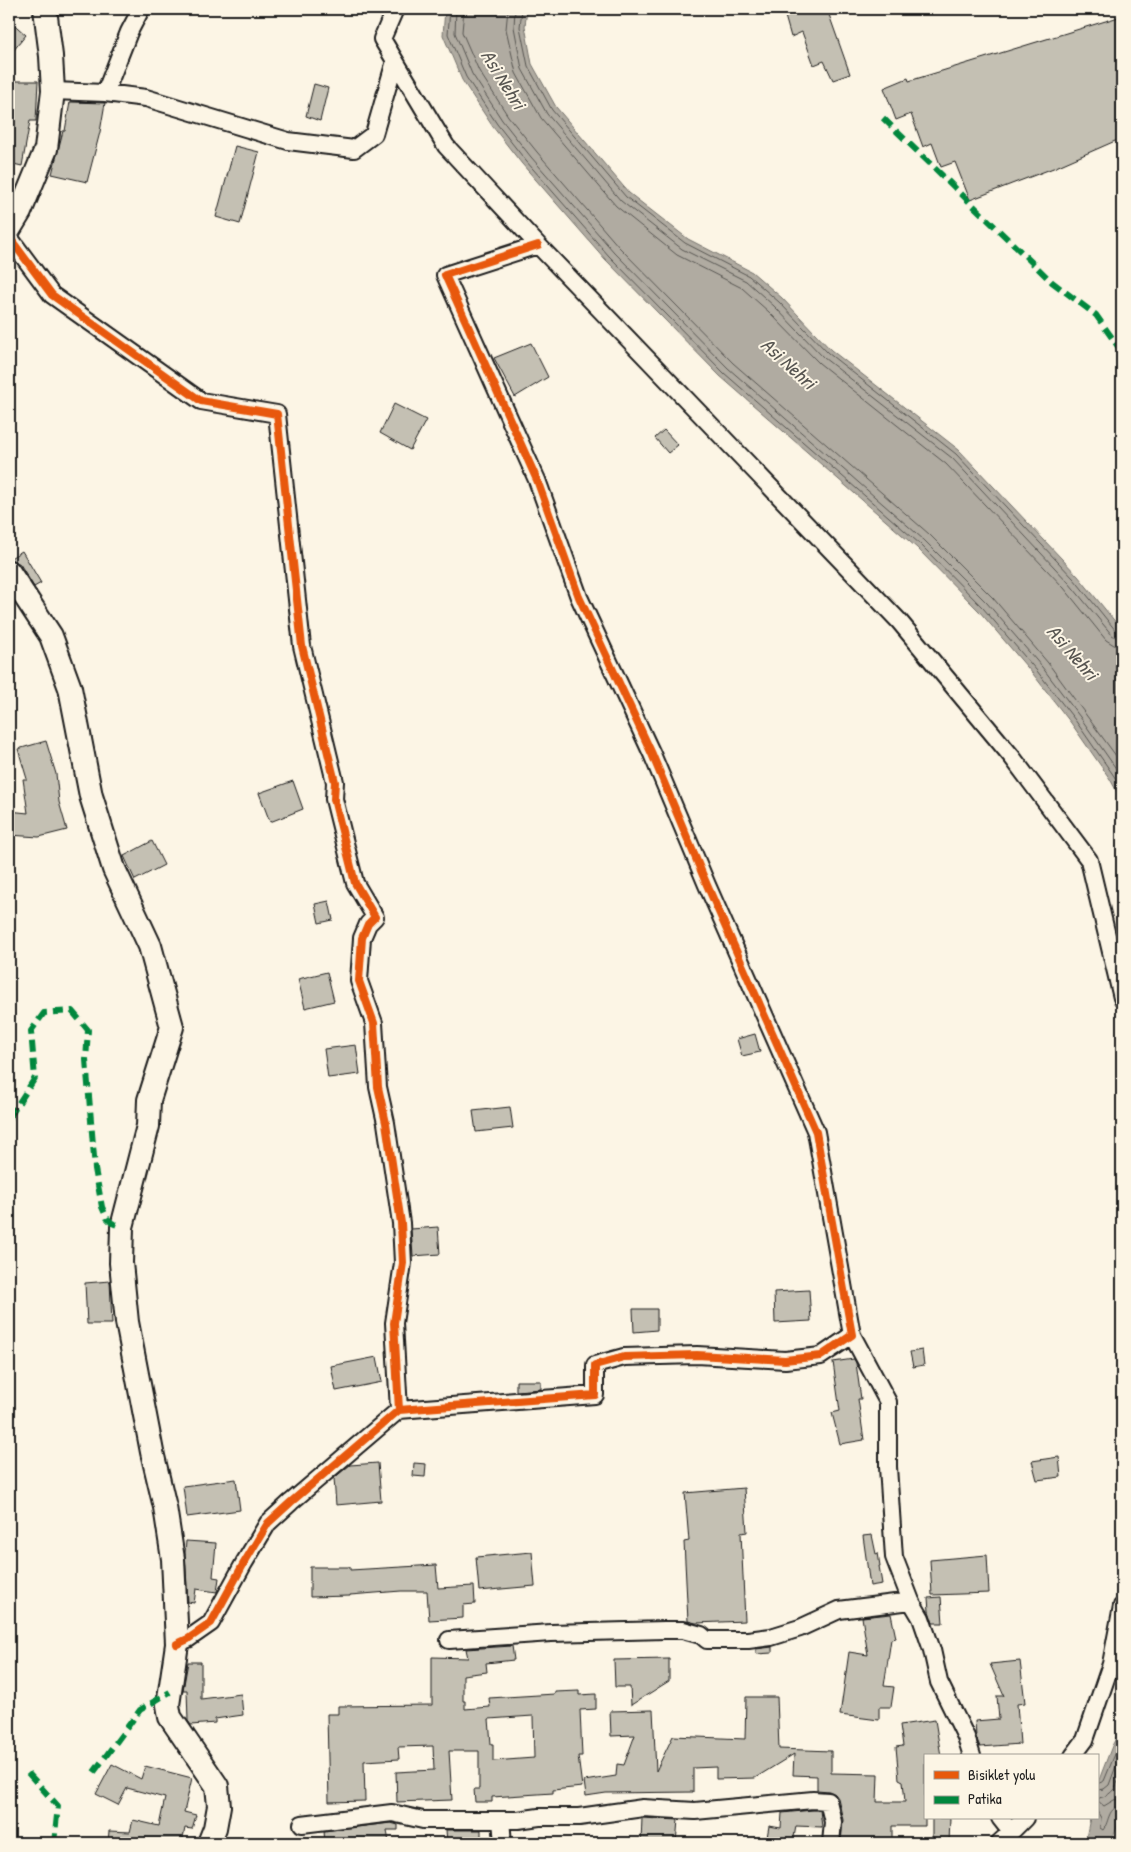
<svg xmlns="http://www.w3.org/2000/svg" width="1131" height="1852" font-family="'Patrick Hand',sans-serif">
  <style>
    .water { fill: #b0aba1; stroke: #75726c }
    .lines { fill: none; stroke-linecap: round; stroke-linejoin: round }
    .shore { stroke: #575551; stroke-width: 1 }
    .building { fill: #c4c0b3; stroke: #1c1c1c; fill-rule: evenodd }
    .street-casing { stroke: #1c1c1c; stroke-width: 20 }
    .secondary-casing { stroke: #1c1c1c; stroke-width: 26 }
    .street { stroke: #fcf5e5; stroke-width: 16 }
    .secondary { stroke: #fcf5e5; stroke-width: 22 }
    .quiet { stroke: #00873e; stroke-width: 6; stroke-dasharray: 12 6; stroke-linecap: butt }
    .cycleway-casing { stroke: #fcf5e5; stroke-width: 11 }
    .cycleway { stroke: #e8590c; stroke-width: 8 }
    .labels { text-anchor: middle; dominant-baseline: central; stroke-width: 4; stroke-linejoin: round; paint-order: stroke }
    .water-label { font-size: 20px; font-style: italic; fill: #575551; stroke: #fcf5e5 }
  </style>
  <rect width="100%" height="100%" fill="#fcf5e5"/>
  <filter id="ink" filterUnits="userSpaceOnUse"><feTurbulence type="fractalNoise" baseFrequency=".02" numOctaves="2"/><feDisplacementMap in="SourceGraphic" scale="10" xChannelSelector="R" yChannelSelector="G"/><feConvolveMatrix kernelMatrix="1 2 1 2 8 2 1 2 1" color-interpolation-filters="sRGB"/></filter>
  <g filter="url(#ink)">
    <path class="water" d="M445 9H527L525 26 532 64 556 107 629 193 688 239 752 272 782 298 831 350 959 450 1078 576 1122 630V801L1110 779 1071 723 1033 674 979 611 917 548 720 376 605 259 522 164 493 127 462 80 443 35Z
      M1122 1726V1809L1117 1827 1111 1843H1085L1090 1818H1097V1785L1112 1746Z"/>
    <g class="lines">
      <path class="shore" d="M450 9 448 34 466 77 497 124 526 161 609 256 724 373 920 544 983 608 1037 671 1075 720 1114 776 1122 790
        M456 9 455 33 472 74 502 120 531 157 614 252 728 368 924 540 987 603 1042 667 1080 717 1122 777
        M464 9 462 32 479 71 508 116 537 152 619 247 733 363 929 534 993 598 1048 663 1122 764
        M508 9 506 29 516 73 541 118 616 206 677 255 742 288 769 312 819 363 946 464 1064 588 1106 640 1114 645 1122 647
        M515 9 514 27 522 69 547 114 621 201 682 249 746 281 774 306 824 358 952 458 1069 583 1112 635 1117 638 1122 639
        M522 9 520 27 528 66 552 110 626 197 685 243 749 276 779 302 828 353 956 454 1074 579 1116 631 1122 633
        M1122 1771C1117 1785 1114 1795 1099 1798L1098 1801 1104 1806 1114 1800 1122 1798
        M1097 1784 1104 1781 1122 1737
        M1097 1790 1104 1789 1109 1785 1122 1750
        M1097 1811 1101 1818 1100 1828 1103 1830C1110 1821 1107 1807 1122 1806"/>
    </g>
    <path class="building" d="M806 9H827L850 74 833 80 824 61 814 65 802 32 791 37 785 16Z
      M1122 16V138L1056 167 970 200 955 162 941 167 932 143 923 147 911 114 896 120 884 88 908 78 909 81Z
      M9 20 26 35 9 56Z
      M9 81H38L36 121H30L22 166 9 163Z
      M314 84 328 88 320 121 306 116Z
      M70 102 105 103 100 132 87 182 52 174 63 131H65Z
      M235 146 259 152 240 224 216 217Z
      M531 343 548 377 515 397 494 358Z
      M394 404 426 420 410 450 380 433Z
      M664 430 678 445 668 453 655 438Z
      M22 551 41 583 34 587 20 564 15 561 9 559Z
      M46 741 56 774 59 802 67 830 39 837 9 835V811L28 813 23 779H27L18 749Z
      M293 781 303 809 270 822 259 793Z
      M152 841 164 865 135 880 124 856Z
      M329 901 333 920 319 923 315 904Z
      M327 972 334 1001 305 1008 298 979Z
      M755 1034 760 1052 742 1056 737 1039Z
      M356 1045 360 1074 328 1078 324 1049Z
      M510 1107 513 1128 476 1132 473 1111Z
      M438 1227 440 1254 413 1256 411 1229Z
      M110 1281 112 1324H87L85 1283Z
      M809 1290 811 1321 775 1323 774 1292Z
      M633 1309H657V1330L634 1332Z
      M922 1350 924 1365 913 1367 910 1352Z
      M377 1357 382 1382 336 1391 331 1366Z
      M854 1359 856 1363 861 1399H858L864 1440 840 1444 832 1413 840 1411 833 1362Z
      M516 1381H541V1389L516 1391Z
      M1059 1457 1061 1477 1037 1480 1032 1461Z
      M378 1463 381 1501 336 1505 334 1478 350 1465Z
      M414 1463 426 1464 425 1477 413 1476Z
      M236 1479 240 1510 187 1517 183 1486Z
      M744 1488 747 1532 741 1533 745 1621 696 1623 688 1621 684 1542 689 1541 685 1493Z
      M872 1535 876 1554 878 1553 880 1566H879L882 1584 870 1586 863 1536Z
      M186 1541 216 1543 213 1577 219 1578 217 1592 196 1589 194 1603 188 1602 185 1553Z
      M532 1552 535 1586 479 1591 476 1557Z
      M987 1555 989 1593 932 1595 930 1560Z
      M436 1565 438 1588 474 1586 475 1604 463 1605V1618L429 1620 427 1591H401L350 1595V1596L310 1597V1567H350V1570Z
      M941 1597 943 1623H933L929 1611 928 1598Z
      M891 1614 896 1638 891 1639 884 1686 894 1687 891 1707H879V1720L840 1715 849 1652 868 1655 862 1617Z
      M512 1646 514 1660 486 1663 487 1672 463 1675V1701H465V1709L490 1707 489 1698 555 1694V1692L579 1691V1695L596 1694V1709L580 1710 582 1756H578L582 1787 553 1790V1793L492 1797V1802H475L474 1789H479V1751H449L452 1800 397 1802 396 1772 434 1770 433 1746 398 1747 399 1759 364 1761 365 1801 329 1802 327 1714H338V1706L432 1705V1657L468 1658 466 1649ZM533 1716 534 1758 493 1761V1744H491L489 1719Z
      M772 1647V1653L756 1654V1649Z
      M669 1659V1681L631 1705 630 1687H615L614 1660Z
      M1020 1661 1025 1703 1017 1704 1020 1744 980 1747 976 1737 975 1721 999 1719 997 1696H1004L990 1664Z
      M188 1662H201V1699L241 1694 243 1715 215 1719V1723L191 1725 188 1721 187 1690H183Z
      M746 1697H777L779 1749 831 1751V1773L878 1774 877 1802H905L903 1781 899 1779 896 1747 903 1746 900 1725 935 1720 941 1756H925V1826H892V1843H841L843 1820 838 1798 835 1794 829 1791 817 1790V1776L793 1775 794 1754 755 1778 716 1779V1767L693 1768V1792L606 1793 586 1796 584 1781 616 1776 617 1764 624 1765 635 1735 611 1736 610 1711 653 1710 656 1771 673 1736 745 1739Z
      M112 1764 141 1779 145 1766 192 1778 184 1812 196 1815 192 1829 185 1828 182 1843H108L109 1831 130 1832 133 1820 159 1826 165 1798 127 1788 118 1805 96 1794Z
      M813 1810H820L822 1827 796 1826 793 1843H766L769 1826 781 1828 782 1813Z
      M642 1818 678 1820 676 1843H641Z
      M932 1818H950L949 1843H932Z
      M391 1823 398 1825V1830H387L389 1843H325L324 1831Z
      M446 1830H481V1841L447 1842Z"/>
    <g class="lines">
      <defs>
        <path id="street" d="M395 9 382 39 446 146 538 245 899 621 1012 757 1089 860 1122 998
          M53 91 105 93 146 98 288 141 354 149 374 134 395 61
          M105 93 129 32 141 9
          M9 237 52 295 201 401 277 414 302 646 335 782 334 799 355 883 375 917 368 924 362 938 359 981 374 1023 378 1087 386 1123 401 1223 403 1263 394 1323 399 1410
          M852 1335 888 1402V1467L894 1557 911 1601 921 1618 932 1650 939 1682 966 1737 972 1756
          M449 1640 551 1633 665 1630H683L701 1635 707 1640H748L771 1637 800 1628 839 1610 911 1601
          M177 1644 188 1639 211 1623 244 1563 268 1523 291 1502 399 1410 595 1395V1365L624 1357 697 1355 785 1360 821 1356 852 1335 816 1132 707 885 652 754 579 597 537 480 445 275 538 245
          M1073 1756 1085 1740 1111 1664 1122 1606
          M501 1820 503 1843
          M302 1824 392 1813 423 1820H518L539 1817H579L643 1808 695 1811 813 1800 828 1801 833 1822 831 1843
          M1011 1832 1025 1818
          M999 1843 1011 1832 1000 1818"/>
        <path id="secondary" d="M9 230 20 212 46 149 53 91 51 56 45 9
          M9 572 51 636 70 688 91 796 114 869 150 946 172 1027 149 1100 148 1126 122 1227 121 1263 127 1322 152 1452 165 1507 173 1559 177 1644 168 1705 170 1717 217 1786 219 1806 215 1828 209 1843"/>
      </defs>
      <use href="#street" class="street-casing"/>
      <use href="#secondary" class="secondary-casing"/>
      <use href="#street" class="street"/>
      <use href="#secondary" class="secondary"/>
      <path class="quiet" d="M883 118 1052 282 1096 315 1122 352
        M9 1118 35 1078 31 1031 44 1013 72 1011 88 1030 86 1060 95 1169 102 1207 107 1218 112 1223 122 1227
        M94 1772 140 1710 170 1692
        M28 1773 58 1806 54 1843"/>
      <defs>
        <path id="cycleway" d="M9 237 52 295 201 401 277 414 302 646 335 782 334 799 355 883 375 917 368 924 362 938 359 981 374 1023 378 1087 386 1123 401 1223 403 1263 394 1323 399 1410
          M177 1644 188 1639 211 1623 244 1563 268 1523 291 1502 399 1410 595 1395V1365L624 1357 697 1355 785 1360 821 1356 852 1335 816 1132 707 885 652 754 579 597 537 480 445 275 538 245"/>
      </defs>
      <use href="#cycleway" class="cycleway-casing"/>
      <use href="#cycleway" class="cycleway"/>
    </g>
  </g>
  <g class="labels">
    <g class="water-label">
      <text transform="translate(504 79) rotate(58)">Asi Nehri</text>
      <text transform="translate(789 363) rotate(42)">Asi Nehri</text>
      <text transform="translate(1073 652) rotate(49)">Asi Nehri</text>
    </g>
  </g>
  <rect width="1131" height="1852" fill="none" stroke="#fcf5e5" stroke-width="30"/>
  <rect x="15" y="15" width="1101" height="1822" fill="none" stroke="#1c1c1c" stroke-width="2" filter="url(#ink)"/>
  <rect x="924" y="1754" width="175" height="65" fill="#fcf5e5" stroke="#a29e95"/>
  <rect x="934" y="1771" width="25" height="8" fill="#e8590c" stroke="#a29e95"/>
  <text x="968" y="1780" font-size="15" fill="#1c1c1c">Bisiklet yolu</text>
  <rect x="934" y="1796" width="25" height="8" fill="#00873e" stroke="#a29e95"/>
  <text x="968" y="1804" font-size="15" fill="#1c1c1c">Patika</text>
</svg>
